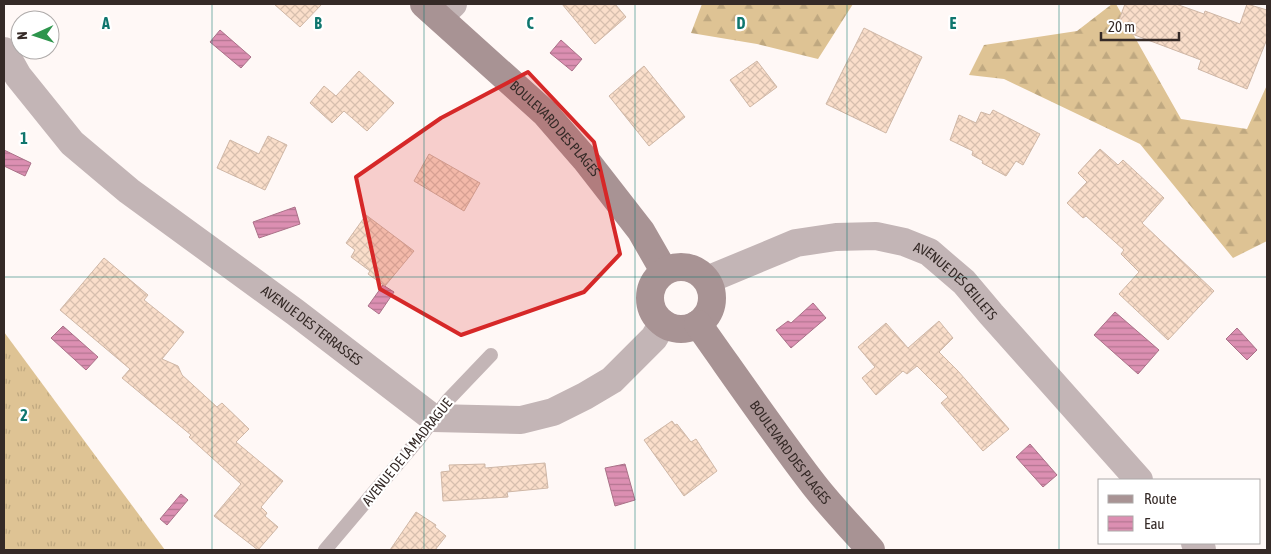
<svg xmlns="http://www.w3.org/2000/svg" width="1271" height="554" font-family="'Asap Condensed',sans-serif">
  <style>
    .grass { fill: url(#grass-tufts) }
    .forest { fill: url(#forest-firs) }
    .water { fill: url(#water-rules); stroke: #aa7188 }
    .building { fill: url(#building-cross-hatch); stroke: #cfb7a6 }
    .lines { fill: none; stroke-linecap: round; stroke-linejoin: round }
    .service { stroke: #c3b5b6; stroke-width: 14 }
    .minor { stroke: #c3b5b6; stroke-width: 28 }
    .secondary { stroke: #a89394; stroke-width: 28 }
    .marked { fill: #d62828; fill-opacity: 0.2; stroke: #d62828; stroke-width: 4; stroke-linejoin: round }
    .grid { fill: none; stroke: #0f766e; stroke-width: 1; stroke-opacity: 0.55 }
    .labels { text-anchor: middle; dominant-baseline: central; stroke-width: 4.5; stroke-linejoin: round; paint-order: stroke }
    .street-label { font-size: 14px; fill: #352a27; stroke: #fff }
    .grid-label { font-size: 16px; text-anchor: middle; font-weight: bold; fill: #0f766e; stroke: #fff; stroke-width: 4.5; stroke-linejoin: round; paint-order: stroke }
  </style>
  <defs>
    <pattern id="grass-tufts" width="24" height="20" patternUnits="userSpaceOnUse" patternTransform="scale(1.25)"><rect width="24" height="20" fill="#dec394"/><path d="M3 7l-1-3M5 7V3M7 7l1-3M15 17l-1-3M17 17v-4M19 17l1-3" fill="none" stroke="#bfa880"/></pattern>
    <pattern id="forest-firs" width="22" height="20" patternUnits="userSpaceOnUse" patternTransform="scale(1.25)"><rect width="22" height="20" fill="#dec394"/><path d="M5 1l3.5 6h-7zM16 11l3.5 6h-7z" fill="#bfa880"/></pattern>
    <pattern id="water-rules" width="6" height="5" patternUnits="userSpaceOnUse" patternTransform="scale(1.25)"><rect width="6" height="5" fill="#dc8fb2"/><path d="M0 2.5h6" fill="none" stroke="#b37591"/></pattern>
    <pattern id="building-cross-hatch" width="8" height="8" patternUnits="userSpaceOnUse" patternTransform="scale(1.25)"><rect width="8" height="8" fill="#fadeca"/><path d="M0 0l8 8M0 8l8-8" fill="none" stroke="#d7bfae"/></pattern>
  </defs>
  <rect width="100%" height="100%" fill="#fff8f6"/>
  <path class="grass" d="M4 332 165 550H4Z"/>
  <path class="forest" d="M702 4H853L818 59 757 44 691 33Z
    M1112 4H1116L1181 119 1247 129 1267 85V241L1233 258 1140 144 1004 79 969 75 984 45 1077 31Z"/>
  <path class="water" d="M220 30 251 57 241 68 210 42Z
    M561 40 582 59 572 71 550 53Z
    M4 150 31 163 25 176 4 166Z
    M295 207 300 224 259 238 253 222Z
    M383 285 394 292 379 314 368 306Z
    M813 303 826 318 791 348 776 330 788 321 791 323Z
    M1115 312 1159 350 1138 374 1094 335Z
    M63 326 98 357 86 370 51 338Z
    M1237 328 1257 350 1247 360 1226 339Z
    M1030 444 1057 475 1043 487 1016 457Z
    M625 464 635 500 615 506 605 468Z
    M181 494 188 500 167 525 160 519Z"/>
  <path class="building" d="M274 4H322L300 27Z
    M562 4H615L626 17 595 44Z
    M1125 4H1176L1204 14 1205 11 1240 24 1247 4 1267 10V39L1247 89 1198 69 1201 60 1116 28Z
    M864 28 922 57 886 133 826 104Z
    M757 61 777 87 750 107 730 80Z
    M644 66 685 117 649 146 609 96Z
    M359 71 394 103 367 131 344 111 332 123 310 103 324 86 336 96Z
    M993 110 1040 134 1023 165 1016 161 1006 176 982 163 983 161 972 155 973 151 950 140 959 115 976 123 981 112 990 115Z
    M268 136 287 145 265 190 217 168 230 140 259 154Z
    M1100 149 1118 165 1123 160 1164 198 1142 223 1214 291 1168 340 1119 294 1139 272 1121 254 1124 250 1086 216 1083 218 1067 203 1087 182 1078 173Z
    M429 154 480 183 464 211 414 181Z
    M366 215 414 251 385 286 368 274 370 271 351 257 355 250 346 243Z
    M104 258 148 295 144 300 184 332 162 359 178 366 182 375 217 407 222 403 249 429 236 442 283 481 261 507 267 513 265 516 278 527 258 550 214 516 241 484 189 437 191 435 122 378 130 369 60 310Z
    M939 321 953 338 939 352 958 371 1009 429 983 451 941 403 948 397 917 366 907 374 903 371 876 395 862 378 875 367 858 347 886 323 908 348Z
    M672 421 675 425 677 424 691 442 696 439 717 471 684 496 644 440Z
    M545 463 548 488 507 492 508 497 443 501 441 472 450 471 449 465 485 464V468Z
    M416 512 436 525 435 527 446 536 435 550H390Z"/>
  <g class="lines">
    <path class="service" d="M325 550 418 440 448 400 491 355"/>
    <g class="minor">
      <path d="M439 17 453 4"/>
      <path id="s1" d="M4 51 18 76 72 143 129 191 295 312 433 418 521 420 553 412 585 396 612 380 654 338 663 323"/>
      <path id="s2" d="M707 280 796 243 836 237 876 236 904 242 929 252 964 282 991 314 1139 480"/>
      <path d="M1195 543 1202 550"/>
    </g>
    <g class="secondary">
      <path id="s3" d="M424 4 545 113 585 159 641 231 664 271"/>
      <circle cx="681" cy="298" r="31"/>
      <path id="s4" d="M698 324C735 376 772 430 811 481 829 505 851 527 871 550"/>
    </g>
  </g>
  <path class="marked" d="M528 72 594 142 620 254 584 292 461 335 380 289 356 177 441 118Z"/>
  <path class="grid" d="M212 4V550M424 4V550M635 4V550M847 4V550M1059 4V550M4 277H1267"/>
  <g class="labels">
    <g class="street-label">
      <text stroke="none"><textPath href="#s3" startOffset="181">BOULEVARD DES PLAGES</textPath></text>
      <text stroke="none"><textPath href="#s2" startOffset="271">AVENUE DES ŒILLETS</textPath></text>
      <text stroke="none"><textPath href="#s1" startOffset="416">AVENUE DES TERRASSES</textPath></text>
      <text stroke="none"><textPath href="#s4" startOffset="158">BOULEVARD DES PLAGES</textPath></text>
      <text transform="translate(407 452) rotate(-51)">AVENUE DE LA MADRAGUE</text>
    </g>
  </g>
  <g class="grid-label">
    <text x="106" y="29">A</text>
    <text x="318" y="29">B</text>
    <text x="530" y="29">C</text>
    <text x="741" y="29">D</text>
    <text x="953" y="29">E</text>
    <text x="24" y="144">1</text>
    <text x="24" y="421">2</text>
  </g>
  <rect width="1271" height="554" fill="none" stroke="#352a27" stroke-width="10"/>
  <rect x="1098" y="479" width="162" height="65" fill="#ffffff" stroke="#aeaaa9"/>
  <rect x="1108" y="495" width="25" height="8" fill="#a89394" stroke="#aeaaa9"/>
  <text x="1144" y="504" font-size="15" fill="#352a27">Route</text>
  <rect x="1108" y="516" width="25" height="15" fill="url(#water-rules)" stroke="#aeaaa9"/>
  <text x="1144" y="529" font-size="15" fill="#352a27">Eau</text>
  <g transform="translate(35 35) rotate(267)"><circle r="24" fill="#ffffff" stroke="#aeaaa9"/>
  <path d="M0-4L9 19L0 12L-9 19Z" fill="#2d954c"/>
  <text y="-8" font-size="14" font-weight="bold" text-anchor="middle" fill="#352a27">N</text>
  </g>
  <path d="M1101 32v8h78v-8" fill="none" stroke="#352a27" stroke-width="2.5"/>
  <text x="1108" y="32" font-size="15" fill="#352a27" stroke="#ffffff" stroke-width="4" paint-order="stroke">20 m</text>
</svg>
